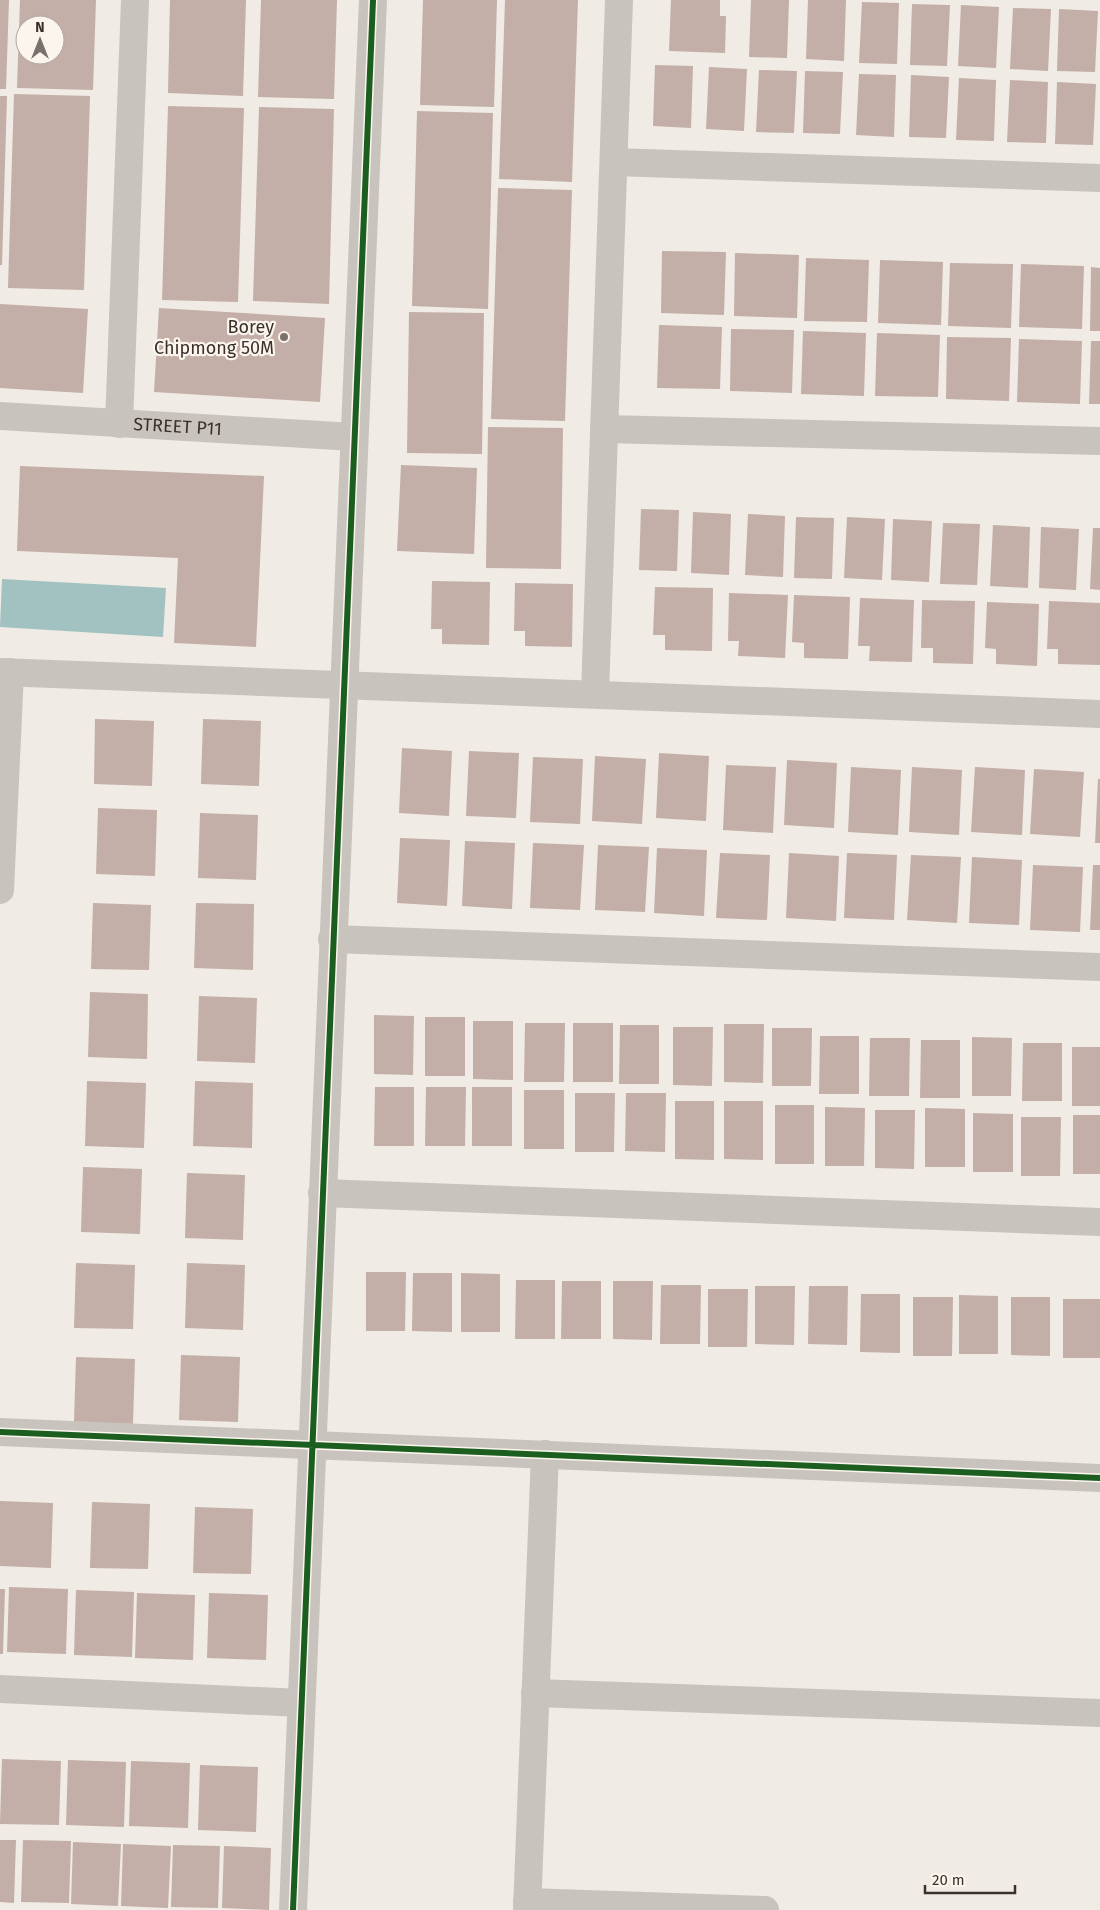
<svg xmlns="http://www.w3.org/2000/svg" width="1100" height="1910" font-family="'Fira Sans',sans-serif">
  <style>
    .water { fill: #a1c2c1 }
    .building { fill: #c3afa7; fill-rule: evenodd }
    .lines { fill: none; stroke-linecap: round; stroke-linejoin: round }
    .minor { stroke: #c9c3be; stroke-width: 28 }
    .cycleway-casing { stroke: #fbf5ee; stroke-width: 9 }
    .cycleway { stroke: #1b5e20; stroke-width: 6 }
    .poi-dot { fill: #7a716c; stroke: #fbf5ee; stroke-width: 2 }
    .labels { text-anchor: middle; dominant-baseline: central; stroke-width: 4.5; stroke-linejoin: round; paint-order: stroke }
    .poi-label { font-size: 18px; fill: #3b302b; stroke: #fbf5ee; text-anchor: end }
    .street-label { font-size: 18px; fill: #3b302b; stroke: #fbf5ee }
  </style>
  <rect width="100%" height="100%" fill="#f0ebe5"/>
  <path class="water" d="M2 579 166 588 163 637 0 627Z"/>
  <path class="building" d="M0 0H9L6 89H0Z
    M20 0H96L93 90 17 88ZM25 25H55V55H25Z
    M170 0H246L243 96 168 93Z
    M261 0H337L334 99 258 97Z
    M423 0H497L494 107 420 105Z
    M505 0H578L572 182 499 179Z
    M671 0H720V16H726L725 53 669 51Z
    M751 0H789L787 58 749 57Z
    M808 0H846L844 61 806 59Z
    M862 2 899 3 897 64 859 63Z
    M912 4 950 5 947 66 910 65Z
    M961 5 999 7 996 68 958 66Z
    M1013 8 1051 9 1048 71 1010 69Z
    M1059 9 1098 11 1095 72 1057 71Z
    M655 65 693 66 691 128 653 126Z
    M709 67 747 69 744 131 706 129Z
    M759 70 797 71 794 133 756 132Z
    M805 71 843 72 840 134 803 133Z
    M859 74 896 75 894 137 856 135Z
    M911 75 949 77 946 138 909 137Z
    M959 78 996 80 994 141 956 140Z
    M1010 80 1048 82 1046 143 1007 142Z
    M1057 82 1096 84 1093 145 1055 144Z
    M14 94 90 96 84 290 8 288Z
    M0 96H7L2 265H0Z
    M168 106 244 108 238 302 162 300Z
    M259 107 334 109 329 304 253 301Z
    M417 111 493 113 488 309 412 306Z
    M498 188 572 190 565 421 491 419Z
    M662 251 726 252 724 315 661 313Z
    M735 253 799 255 797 318 734 316Z
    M806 258 869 260 867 322 804 321Z
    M880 260 943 262 941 325 878 323Z
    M950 263 1013 264 1011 328 948 326Z
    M1021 264 1084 266 1082 329 1019 327Z
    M1091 267 1100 268V331H1090Z
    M0 304 88 309 83 393 0 388Z
    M159 308 325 318 320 402 154 392Z
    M409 312 484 313 482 454 407 453Z
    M659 325 722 327 720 389 657 388Z
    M731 329 794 330 792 393 730 391Z
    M803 331 866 333 864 396 801 394Z
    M877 333 940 335 938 397 875 396Z
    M947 337 1011 338 1009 401 946 399Z
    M1019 339 1082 341 1080 404 1017 402Z
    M1091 341H1100V404H1089Z
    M488 427 563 428 561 569 486 568Z
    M401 465 477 468 474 554 397 551Z
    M20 466 264 476 256 647 174 643 178 558 17 551Z
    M641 509 679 510 677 571 639 570Z
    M693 512 731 514 729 575 691 573Z
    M748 514 785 516 783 577 745 575Z
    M796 517 834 518 832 579 794 578Z
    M847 517 885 519 882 580 844 578Z
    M893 519 932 521 929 582 891 580Z
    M943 523 980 524 977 585 940 584Z
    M993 525 1030 527 1028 588 990 586Z
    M1041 527 1079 529 1076 590 1039 588Z
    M1093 528H1100V590L1090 589Z
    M432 581 490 582 489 645 442 644V629H431Z
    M515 583 573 584 572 647 525 646V631H514Z
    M655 587 713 588 712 651 665 650V635H653Z
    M729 593 788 595 785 658 738 656 739 641H728Z
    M794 595 850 597 848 659 804 658V643L792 642Z
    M860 598 914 600 912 662 869 661 870 646H858Z
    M922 600 975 601 973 664 933 663V648H921Z
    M1049 601 1100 603V665L1058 664V649H1047Z
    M987 602 1039 604 1037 666 996 664V649L985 648Z
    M95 719 154 721 152 786 94 784Z
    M203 719 261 721 259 786 201 784Z
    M402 748 452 751 449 816 399 813Z
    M469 751 519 753 516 818 466 816Z
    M659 753 709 756 706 821 656 818Z
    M595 756 646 759 642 824 592 821Z
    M533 757 583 759 580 824 530 822Z
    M787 760 837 763 834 828 784 825Z
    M726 765 776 767 773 833 723 830Z
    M851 767 901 770 898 835 848 832Z
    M912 767 962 770 959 835 909 832Z
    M975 767 1025 770 1022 835 971 832Z
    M1034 769 1084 772 1080 837 1030 834Z
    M1098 779H1100V843H1095Z
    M98 808 157 810 155 876 96 874Z
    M200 813 258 815 256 880 198 878Z
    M400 838 450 840 447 906 397 903Z
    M465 841 515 843 512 909 462 906Z
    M533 843 584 845 580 910 530 908Z
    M598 845 649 847 645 912 595 910Z
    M657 848 707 850 704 916 654 913Z
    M720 853 770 855 767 920 716 918Z
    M789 853 839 856 836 921 786 918Z
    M847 853 897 855 894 920 844 918Z
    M911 855 961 857 957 923 907 920Z
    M972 857 1022 860 1019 925 969 923Z
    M1033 865 1083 867 1080 932 1030 930Z
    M1093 865H1100V930H1090Z
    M93 903 151 905 149 970 91 969Z
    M196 903 254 904 253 970 194 968Z
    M90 992 148 994 147 1059 88 1057Z
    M199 996 257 998 255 1063 197 1061Z
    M374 1015 414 1016 413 1075 374 1074Z
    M425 1017H465V1076H425Z
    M473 1021H513V1080L473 1079Z
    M525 1023H565L564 1082H524Z
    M573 1023H613V1082H573Z
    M724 1024H764L763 1083 724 1082Z
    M620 1025H659V1084H619Z
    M673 1027H713L712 1086 673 1085Z
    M772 1028H812L811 1086H772Z
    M820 1036H859V1094H819Z
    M972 1037 1012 1038 1011 1096H972Z
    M870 1038H910L909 1096H869Z
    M921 1040H960V1098H920Z
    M1023 1043H1062V1101H1022Z
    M1072 1047H1100V1106H1072Z
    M87 1081 146 1083 144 1148 85 1146Z
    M195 1081 253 1083 252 1148 193 1146Z
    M375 1087H414V1146H374Z
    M426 1087H466L465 1146H425Z
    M472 1087H512V1146H472Z
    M524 1090H564V1149H524Z
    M575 1093H615L614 1152H575Z
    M626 1093H666L665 1152 625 1151Z
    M675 1101H714V1160L675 1159Z
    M724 1101H763V1160L724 1159Z
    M775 1105H814V1164H775Z
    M825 1107 865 1108 864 1166H825Z
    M925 1108 965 1109V1167H925Z
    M875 1110H915L914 1169 875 1168Z
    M973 1113 1013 1114V1172H973Z
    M1073 1115H1100V1174H1073Z
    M1021 1117H1061L1060 1176H1021Z
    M83 1167 142 1169 140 1234 81 1232Z
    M187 1173 245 1175 243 1240 185 1238Z
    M76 1263 135 1265 133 1329 74 1328Z
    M187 1263 245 1265 243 1330 185 1328Z
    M366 1272H406L405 1331H366Z
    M413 1273H452V1332L412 1331Z
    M461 1273 500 1274V1332H461Z
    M516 1280H555V1339H515Z
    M562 1281H601V1339H561Z
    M613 1281H653L652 1340 613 1339Z
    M661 1285H701L700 1344H660Z
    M755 1286H795L794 1345 755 1344Z
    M809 1286H848L847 1345 808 1344Z
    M708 1289H748L747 1347H708Z
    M861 1294H900V1353L860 1352Z
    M959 1295 998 1296V1354H959Z
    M913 1297H953L952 1356H913Z
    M1011 1297H1050V1356L1011 1355Z
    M1063 1299H1100V1358H1063Z
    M181 1355 240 1357 238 1422 179 1420Z
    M76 1357 135 1359 133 1424 74 1422Z
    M0 1501 53 1503 51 1568 0 1566Z
    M92 1502 150 1504 148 1569 90 1568Z
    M195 1507 253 1509 251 1574 193 1573Z
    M9 1587 68 1589 66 1654 7 1652Z
    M0 1589H5L3 1654H0Z
    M76 1590 134 1592 132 1657 74 1655Z
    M137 1593 195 1595 193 1660 135 1658Z
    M209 1593 268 1595 266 1660 207 1658Z
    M2 1759 61 1761 59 1825 0 1824Z
    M68 1760 126 1762 124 1827 66 1825Z
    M131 1761 190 1763 188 1828 129 1826Z
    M200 1765 258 1767 256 1832 198 1830Z
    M0 1840H16L14 1903 0 1902Z
    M23 1840 71 1841 69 1903 21 1902Z
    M73 1842 121 1844 118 1906 71 1904Z
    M123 1844 171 1846 168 1908 121 1906Z
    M173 1845 220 1846 218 1908 171 1907Z
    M224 1846 271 1848 269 1910 222 1908Z"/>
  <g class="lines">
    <g class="minor">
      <path d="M614 162 1100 178"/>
      <path id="s1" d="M0 416 354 437"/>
      <path d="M119 424 135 0"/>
      <path d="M604 429 1100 441"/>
      <path d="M0 672 1100 714"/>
      <path d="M595 694 619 0"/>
      <path d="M0 890 10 672"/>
      <path d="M332 939 1100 967"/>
      <path d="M322 1193 1100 1222"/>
      <path d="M0 1432 1100 1478"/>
      <path d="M0 1689 301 1703"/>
      <path d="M535 1693 1100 1713"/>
      <path d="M527 1902 765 1910"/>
      <path d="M293 1910 373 0"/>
      <path d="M527 1910 545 1454"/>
    </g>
    <defs>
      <path id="cycleway" d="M0 1432 1100 1478
        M293 1910 373 0"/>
    </defs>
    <use href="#cycleway" class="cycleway-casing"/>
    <use href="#cycleway" class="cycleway"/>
  </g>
  <circle class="poi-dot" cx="284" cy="337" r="5"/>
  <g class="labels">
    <g class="poi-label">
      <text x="274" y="327">Borey<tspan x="274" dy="21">Chipmong 50M</tspan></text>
    </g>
    <g class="street-label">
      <text stroke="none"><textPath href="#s1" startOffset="178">STREET P11</textPath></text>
    </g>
  </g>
  <g transform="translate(40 40)"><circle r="24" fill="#fbf5ee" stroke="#aea6a0"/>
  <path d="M0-4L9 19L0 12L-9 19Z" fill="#7a716c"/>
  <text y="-8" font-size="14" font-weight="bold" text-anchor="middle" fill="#3b302b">N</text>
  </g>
  <path d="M925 1885v8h90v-8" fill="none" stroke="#3b302b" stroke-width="2.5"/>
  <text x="932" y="1885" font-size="15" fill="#3b302b" stroke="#fbf5ee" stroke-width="4" paint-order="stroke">20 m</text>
</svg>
